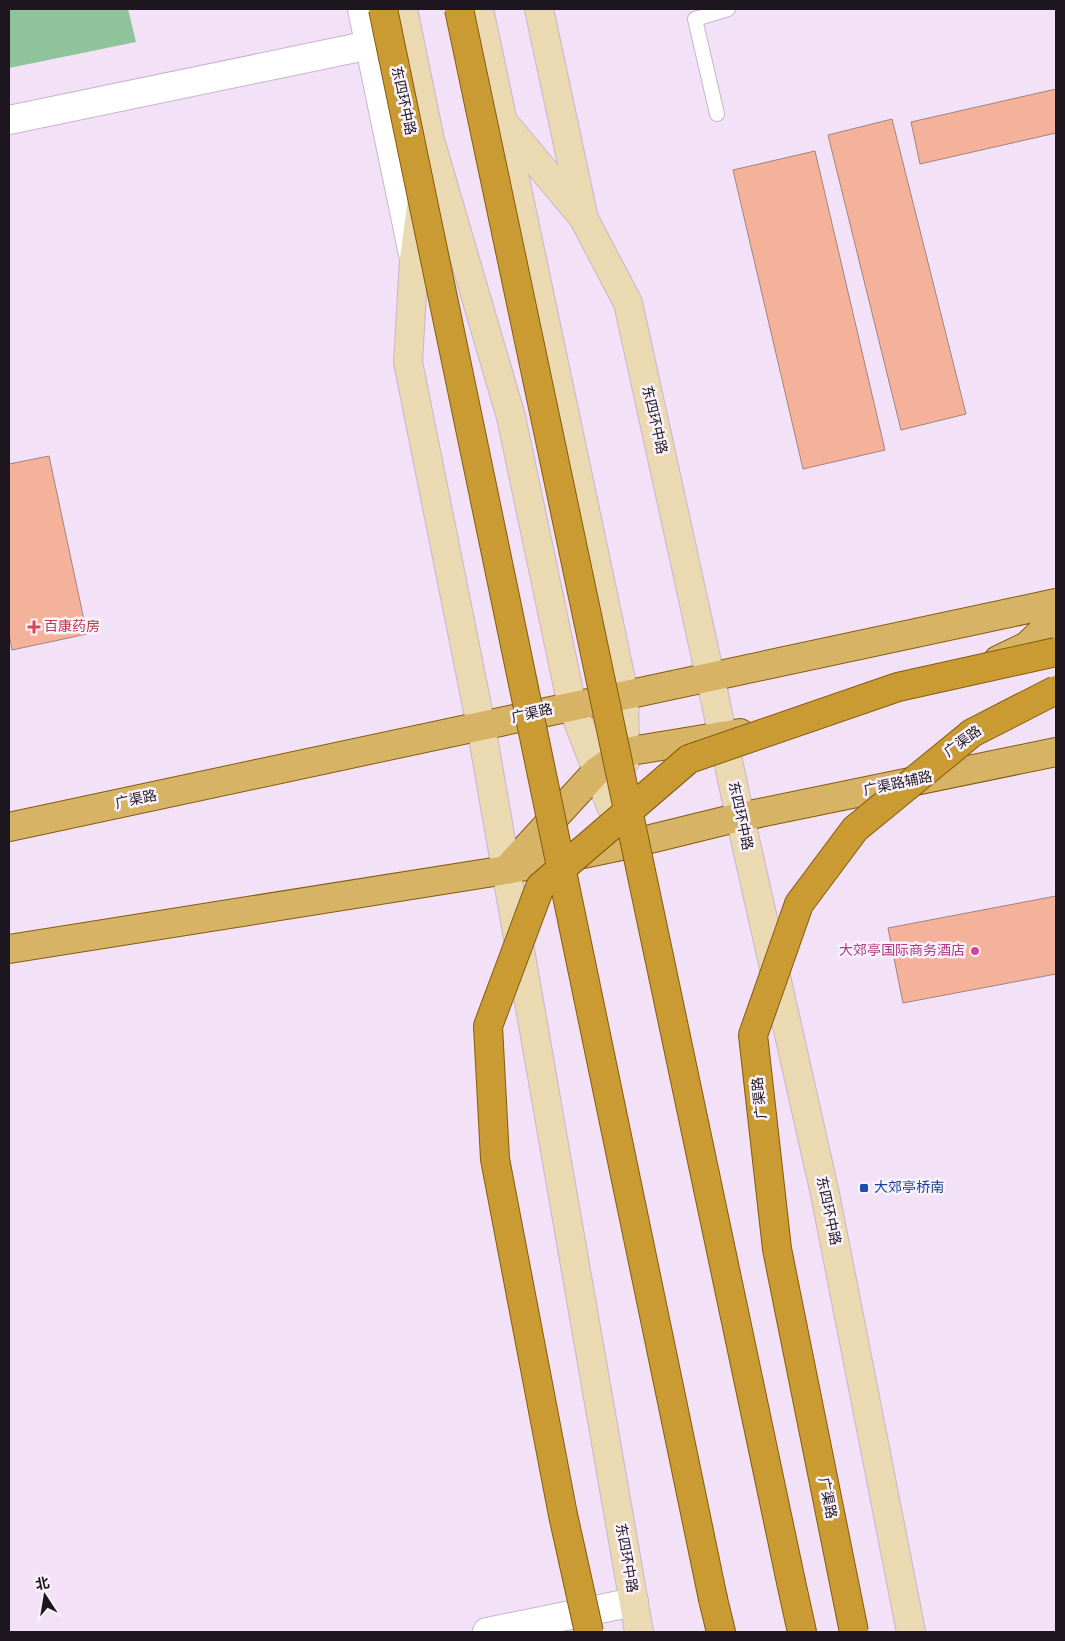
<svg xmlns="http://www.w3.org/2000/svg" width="1065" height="1641" font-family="'Alegreya Sans','Noto Sans SC',sans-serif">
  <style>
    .green { fill: #8fc49a }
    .building { fill: #f5b29a; stroke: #a0847b }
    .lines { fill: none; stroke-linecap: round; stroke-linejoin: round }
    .service-casing { stroke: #c7b5cc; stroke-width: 16 }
    .minor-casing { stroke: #c7b5cc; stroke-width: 30 }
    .tertiary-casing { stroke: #c7b5cc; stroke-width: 30 }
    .secondary-casing { stroke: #c7b5cc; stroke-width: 30 }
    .primary-casing { stroke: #855c0b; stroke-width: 30 }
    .trunk-casing { stroke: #855c0b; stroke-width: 30 }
    .service { stroke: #fff; stroke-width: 14 }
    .minor { stroke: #fff; stroke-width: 28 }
    .tertiary { stroke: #fff; stroke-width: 28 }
    .secondary { stroke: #ebd9b2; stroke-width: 28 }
    .primary { stroke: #d7b366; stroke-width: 28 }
    .trunk { stroke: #ca9a33; stroke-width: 28 }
    .trunk-bridge-casing { stroke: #855c0b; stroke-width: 30; stroke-linecap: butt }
    .trunk-bridge { stroke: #ca9a33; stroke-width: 28 }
    .health-dot { fill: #e0444e; stroke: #faf2fc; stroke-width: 2 }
    .hotel-dot { fill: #d1479c; stroke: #faf2fc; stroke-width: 2 }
    .transit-dot { fill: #1a4fb4; stroke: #faf2fc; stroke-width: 2 }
    .labels { text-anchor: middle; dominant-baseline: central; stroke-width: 5; stroke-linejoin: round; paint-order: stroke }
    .street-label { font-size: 14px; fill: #1d161f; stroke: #faf2fc }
    .health-label { font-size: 14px; fill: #be3a42; stroke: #faf2fc; text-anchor: start }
    .hotel-label { font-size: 14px; fill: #b23c85; stroke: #faf2fc; text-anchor: end }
    .transit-label { font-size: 14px; fill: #164399; stroke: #faf2fc; text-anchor: start }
  </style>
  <rect width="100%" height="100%" fill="#f3e1f8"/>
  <path class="green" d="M9 9H128L136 42 9 68Z"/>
  <path class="building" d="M1056 89V133L920 164 911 122Z
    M892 119 966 414 901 430 828 135Z
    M815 151 885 450 803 469 733 170Z
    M49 456 87 634 12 650 9 634V464Z
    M1056 896V974L903 1003 888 928Z"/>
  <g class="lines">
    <defs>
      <path id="service" d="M717 114 695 19 728 9"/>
      <path id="minor" d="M487 1632 634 1602"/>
      <path id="tertiary" d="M362 9 413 254
        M9 120 370 45"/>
      <path id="secondary" d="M403 9 430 140 511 417 572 706 625 842
        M479 9 624 694 625 761
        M539 9 584 219 628 303 710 676 740 817 825 1194 911 1632
        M506 125 581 215
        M430 140 414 259 408 362 481 726 639 1632"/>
      <path id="primary" d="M998 660 1027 646 1056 618
        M9 827C358 753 707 677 1056 603
        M506 870 597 771 625 752 740 733
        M9 949 506 870 626 845 740 817 1056 752"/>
      <path id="trunk" d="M791 1582 802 1632
        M713 1599 721 1632"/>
    </defs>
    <use href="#service" class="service-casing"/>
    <use href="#minor" class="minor-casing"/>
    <use href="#tertiary" class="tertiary-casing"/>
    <use href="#secondary" class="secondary-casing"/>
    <use href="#primary" class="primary-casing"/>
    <use href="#trunk" class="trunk-casing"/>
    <use href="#service" class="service"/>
    <use href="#minor" class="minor"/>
    <use href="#tertiary" class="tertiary"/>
    <use href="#secondary" class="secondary"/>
    <use href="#primary" class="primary"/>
    <use href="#trunk" class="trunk"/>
    <defs>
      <path id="trunk-bridge" d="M383 9 713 1599
        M459 9 791 1582
        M589 1632 563 1515 495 1159 488 1026 540 887 689 759 898 687 1056 652
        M854 1632 777 1249 753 1035 799 904 855 829 972 733 1056 690"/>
    </defs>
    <use href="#trunk-bridge" class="trunk-bridge-casing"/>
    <use href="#trunk-bridge" class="trunk-bridge"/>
  </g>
  <path class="health-dot" d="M31.5 619.5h5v5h5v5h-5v5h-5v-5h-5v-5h5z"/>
  <circle class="hotel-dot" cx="975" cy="951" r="5"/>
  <rect class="transit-dot" x="859" y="1183" width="10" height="10" rx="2.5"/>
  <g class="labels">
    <g class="street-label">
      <text transform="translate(403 101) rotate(78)">东四环中路</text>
      <text transform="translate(654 420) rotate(77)">东四环中路</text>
      <text transform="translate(532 714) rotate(-13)">广渠路</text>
      <text transform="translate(963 742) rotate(-36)">广渠路</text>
      <text transform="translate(898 784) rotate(-12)">广渠路辅路</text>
      <text transform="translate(136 800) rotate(-12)">广渠路</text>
      <text transform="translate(740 816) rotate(78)">东四环中路</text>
      <text transform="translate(760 1098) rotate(-96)">广渠路</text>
      <text transform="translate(828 1211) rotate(78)">东四环中路</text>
      <text transform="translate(827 1498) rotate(79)">广渠路</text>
      <text transform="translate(626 1558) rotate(80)">东四环中路</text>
    </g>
    <g class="health-label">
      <text x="44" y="627">百康药房</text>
    </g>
    <g class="hotel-label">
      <text x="965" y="951">大郊亭国际商务酒店</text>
    </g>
    <g class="transit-label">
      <text x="874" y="1188">大郊亭桥南</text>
    </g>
  </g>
  <rect width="1065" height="1641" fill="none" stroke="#1d161f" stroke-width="20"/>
  <g transform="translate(45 1596) rotate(348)" stroke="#faf2fc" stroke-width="4" paint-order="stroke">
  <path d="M0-4L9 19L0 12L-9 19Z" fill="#1d161f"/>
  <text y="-8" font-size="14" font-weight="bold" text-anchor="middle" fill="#1d161f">北</text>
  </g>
</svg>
